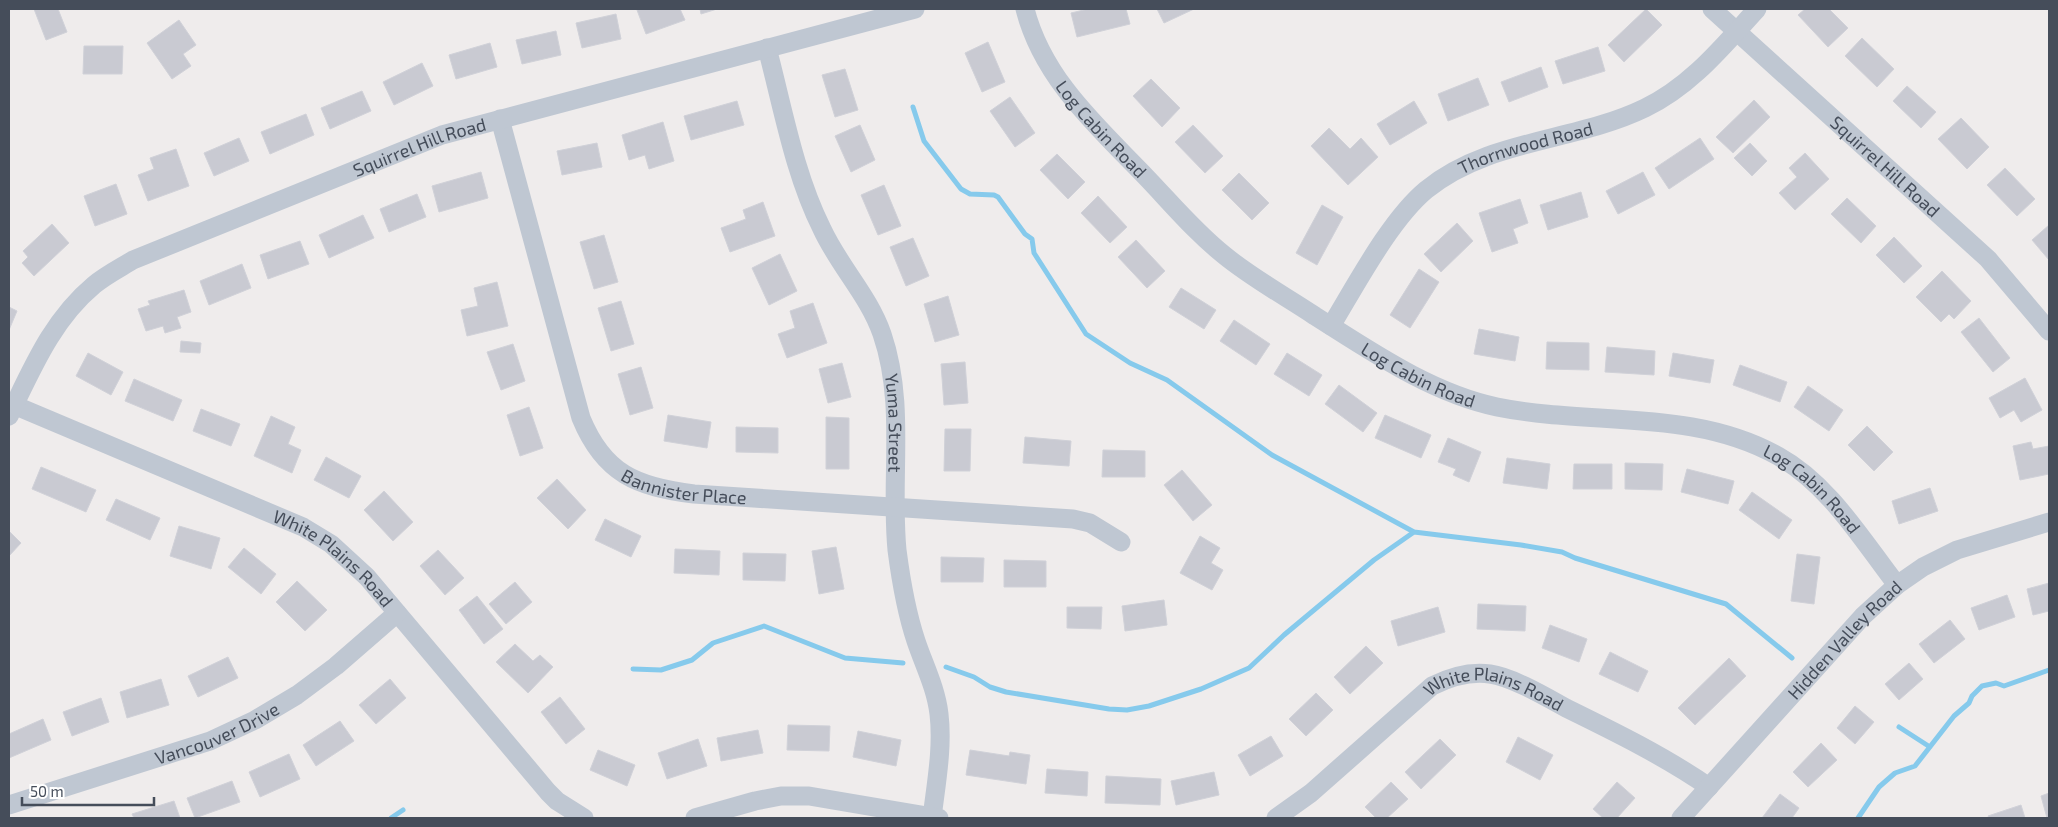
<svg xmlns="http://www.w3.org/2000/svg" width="2058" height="827" font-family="'Exo 2',sans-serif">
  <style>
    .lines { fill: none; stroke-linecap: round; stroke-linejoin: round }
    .stream { stroke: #86caec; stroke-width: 5 }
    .building { fill: #c9cad2; stroke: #d0d1d8 }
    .minor { stroke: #bfc7d2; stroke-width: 19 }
    .labels { text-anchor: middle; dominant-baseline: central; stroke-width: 4; stroke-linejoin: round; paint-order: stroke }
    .street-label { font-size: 18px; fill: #454d5a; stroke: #fff }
  </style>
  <rect width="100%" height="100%" fill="#efecec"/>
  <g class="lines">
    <path class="stream" d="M913 107 924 141 961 189 970 194 994 195 998 197 1025 234 1032 239 1034 253 1086 334 1130 363 1167 380 1272 455 1414 532 1521 545 1562 552 1575 558 1726 604 1792 658
      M946 667 974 677 990 687 1006 692 1109 709 1127 710 1149 706 1201 689 1249 668 1284 635 1374 560 1414 532
      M633 669 661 670 692 660 713 643 764 626 845 658 903 663
      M1899 727 1930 747
      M391 818 403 810
      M1858 818 1879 787 1895 773 1915 766 1954 716 1969 703 1972 696 1982 686 1996 683 2004 686 2049 670"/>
  </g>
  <path class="building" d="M34 9H58L67 32 46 40Z
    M641 9H680L685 20 646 34 637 10Z
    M700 9H717L701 14Z
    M1088 9H1126L1130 24 1077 37 1071 13Z
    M1157 9H1194L1164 23Z
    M1646 9 1662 25 1624 62 1608 45Z
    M1805 9H1829L1848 28 1828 47 1798 15Z
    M616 14 621 39 582 48 576 23Z
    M179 20 196 45 183 54 191 66 172 79 147 43Z
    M556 31 561 55 522 64 516 40Z
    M1862 38 1894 69 1877 87 1845 56Z
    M988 42 1005 82 982 92 965 53Z
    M490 43 497 67 456 79 449 55Z
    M84 46H123L122 74H83Z
    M1598 47 1605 71 1563 84 1555 61Z
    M422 63 433 86 394 105 383 82Z
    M1541 67 1548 87 1509 102 1501 82Z
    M845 69 858 110 835 117 822 75Z
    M1478 78 1489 105 1448 121 1438 94Z
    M1151 79 1180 108 1162 127 1133 96Z
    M1907 86 1936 112 1921 128 1893 101Z
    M362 91 371 111 330 129 321 108Z
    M1010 97 1035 133 1015 147 990 111Z
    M1754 100 1770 117 1733 153 1716 137Z
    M737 101 744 125 691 140 684 116Z
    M1414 101 1427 123 1390 145 1377 124Z
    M306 114 314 135 270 154 261 132Z
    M1961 118 1989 147 1967 169 1938 139Z
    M663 122 674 161 649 169 645 155 629 160 622 135Z
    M860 125 875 160 851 172 835 136Z
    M1193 125 1223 156 1205 173 1175 142Z
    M1329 128 1350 149 1361 138 1378 157 1348 185 1311 146Z
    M239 138 249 161 214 176 204 153Z
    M1700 138 1714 159 1669 189 1655 168Z
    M597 143 602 167 562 175 557 151Z
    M1750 143 1767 161 1752 176 1734 158Z
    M176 149 189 186 148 201 138 175 154 169 150 158Z
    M1805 153 1829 179 1795 210 1779 193 1797 177 1789 168Z
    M1057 154 1085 182 1068 199 1040 170Z
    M2005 168 2035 199 2017 216 1987 185Z
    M481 172 488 198 439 212 432 186Z
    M1643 172 1655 195 1618 214 1606 191Z
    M1239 173 1269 203 1252 220 1222 190Z
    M116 184 127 214 95 226 84 196Z
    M884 185 901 226 878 235 861 195Z
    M1581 192 1588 217 1548 230 1540 205Z
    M417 194 426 217 389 232 380 209Z
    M1098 196 1127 227 1110 243 1081 213Z
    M1847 198 1876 226 1861 243 1831 214Z
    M1520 199 1528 223 1513 229 1518 243 1492 252 1479 213Z
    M763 202 775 236 730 252 721 228 746 219 743 210Z
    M1322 205 1343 217 1317 265 1296 253Z
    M363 215 374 238 329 258 319 235Z
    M1457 223 1473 241 1441 272 1424 254Z
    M52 224 69 243 34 276 22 263 28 257 23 251Z
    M2049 225V260L2032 240Z
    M604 235 618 282 594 289 580 242Z
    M1894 237 1922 266 1904 283 1876 255Z
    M913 238 929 276 906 286 890 247Z
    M1136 240 1165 271 1147 288 1118 257Z
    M300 241 309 264 268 279 260 255Z
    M780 254 797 291 769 305 752 268Z
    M242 264 251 288 209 305 200 281Z
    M1419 269 1439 282 1410 328 1390 315Z
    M1942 271 1971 301 1954 319 1949 314 1941 322 1916 297Z
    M497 282 508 326 467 336 461 310 478 306 474 288Z
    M1181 288 1216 310 1204 329 1169 307Z
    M184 290 191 312 177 317 181 328 165 333 163 326 146 331 138 309 150 305 148 301Z
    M948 296 959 335 935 342 924 304Z
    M621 301 634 344 611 351 598 308Z
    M813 303 827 343 787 358 778 334 795 328 790 311Z
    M9 307 17 311 9 330Z
    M1979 318 2010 358 1993 372 1961 332Z
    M1234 320 1270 344 1256 365 1220 341Z
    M1479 329 1519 337 1515 361 1474 354Z
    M181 341 201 343 200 353 180 352Z
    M1547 342 1589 343V370L1546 369Z
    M513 344 525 381 501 390 487 352Z
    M1607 347 1655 351 1654 375 1605 372Z
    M88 353 123 372 111 395 76 376Z
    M1287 353 1322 375 1309 396 1274 374Z
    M1673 353 1714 360 1710 383 1669 376Z
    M965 362 968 403 944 405 941 364Z
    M842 363 851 397 828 403 819 369Z
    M1740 365 1787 382 1780 402 1733 385Z
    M641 367 653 408 630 415 618 374Z
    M2025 378 2042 410 2021 422 2014 410 2000 418 1989 398Z
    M134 379 182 400 173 421 125 401Z
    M1339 385 1377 413 1363 432 1325 404Z
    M1808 386 1843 410 1829 431 1794 407Z
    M529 407 543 448 520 456 507 415Z
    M201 409 240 424 231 446 193 431Z
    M668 415 711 422 707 448 664 441Z
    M1385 415 1431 435 1421 458 1375 438Z
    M271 416 295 427 288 444 301 450 292 473 254 456Z
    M826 417 849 418V469H826Z
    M1867 426 1893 452 1874 471 1848 445Z
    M736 427 778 428V453L736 452Z
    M945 429H971L970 471H944Z
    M1025 437 1071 441 1069 466 1023 463Z
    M1448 438 1481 452 1469 482 1453 475 1456 469 1438 462Z
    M2031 442 2033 449 2049 446V474L2020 480 2013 446Z
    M1103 450 1145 451V477H1102Z
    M326 457 361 476 349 498 314 480Z
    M1507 458 1550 464 1547 489 1503 483Z
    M1625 463 1663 464 1662 490 1625 489Z
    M1574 464H1612V489H1573Z
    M41 467 96 490 86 512 32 489Z
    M1687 469 1734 481 1728 504 1681 492Z
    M1182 470 1212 505 1193 521 1164 485Z
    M557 479 586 510 568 529 537 498Z
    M1930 488 1938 511 1899 524 1892 501Z
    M384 491 413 522 393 541 364 510Z
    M1752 492 1792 520 1779 539 1739 510Z
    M116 499 160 518 150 540 106 520Z
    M605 519 641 536 631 557 595 540Z
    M179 526 220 538 211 569 170 556Z
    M9 531 21 543 9 556Z
    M1200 536 1220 548 1211 563 1223 570 1212 590 1180 573Z
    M836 547 844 589 819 594 812 551Z
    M244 548 276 574 261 594 228 567Z
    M675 549 720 551 719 575 674 573Z
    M438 550 464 578 445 595 420 566Z
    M743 553 786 554 785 581 743 580Z
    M1797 554 1820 557 1814 604 1791 601Z
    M941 557 984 558 983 582H941Z
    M1004 560 1046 561V587H1004Z
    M297 581 327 610 305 631 276 602Z
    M515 582 532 602 506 624 489 604Z
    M2049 583V611L2033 615 2027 589Z
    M2007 595 2015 617 1979 630 1971 608Z
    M477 596 503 629 484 644 459 610Z
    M1164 600 1167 625 1125 631 1122 606Z
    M1478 604 1526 606 1525 631 1477 629Z
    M1067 607H1102L1101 629 1067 628Z
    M1438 607 1445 632 1398 646 1391 621Z
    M1950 620 1965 639 1934 663 1919 644Z
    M1550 625 1587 639 1579 662 1542 648Z
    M515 644 533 661 540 655 553 667 528 693 496 662Z
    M1366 646 1383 663 1350 694 1334 677Z
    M1610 652 1648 671 1638 692 1599 674Z
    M228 657 238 678 198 697 188 676Z
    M1729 658 1746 676 1695 725 1678 708Z
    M1909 663 1923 679 1899 700 1885 684Z
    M161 679 169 705 127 718 120 692Z
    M390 679 406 698 376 724 359 705Z
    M1316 693 1333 710 1306 736 1289 719Z
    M560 697 585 729 566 744 541 712Z
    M101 698 109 722 72 736 63 712Z
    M1855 706 1874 722 1855 744 1837 728Z
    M43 719 51 740 9 758V734Z
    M340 721 354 741 316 766 303 745Z
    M788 725 830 726 829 751 787 750Z
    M758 730 763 753 721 761 717 738Z
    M858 731 901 740 896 766 853 757Z
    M1271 736 1283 756 1250 776 1238 755Z
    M1518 737 1553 755 1540 780 1506 762Z
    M698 739 707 766 667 779 658 753Z
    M1440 739 1456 755 1421 789 1405 772Z
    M1821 743 1837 760 1808 787 1793 772Z
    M598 750 635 765 627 786 590 770Z
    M970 750 1009 756 1010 752 1030 755 1026 784 966 775Z
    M289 754 300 779 260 797 249 772Z
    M1047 769 1088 772 1087 796 1045 793Z
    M1214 772 1219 795 1176 805 1171 781Z
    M1106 776 1161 779 1160 805 1105 803Z
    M232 781 240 802 195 818 187 798Z
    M1391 782 1408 799 1387 818H1376L1365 807Z
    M1617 782 1635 798 1617 818H1603L1593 809Z
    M2049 793V817L2047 818 2041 796Z
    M1780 794 1799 808 1792 818H1762Z
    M174 801 180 818H134L132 814Z
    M2021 805 2025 818H1989L1988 816Z"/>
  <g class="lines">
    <g class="minor">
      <path id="s1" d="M1025 9C1043 79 1097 126 1146 177 1171 203 1195 232 1224 255 1252 278 1285 296 1315 316 1372 352 1431 393 1497 407 1590 426 1693 408 1778 456 1829 484 1862 540 1897 585"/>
      <path id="s2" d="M1712 9 1988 259 2049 331"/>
      <path id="s3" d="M767 48C783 108 794 173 822 229 839 266 869 296 882 334 906 404 890 478 897 550 901 581 906 611 916 641 924 665 936 688 939 714 943 748 936 784 932 818"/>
      <path id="s4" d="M500 119 581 418C604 474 637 487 694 494L1073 519 1090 523 1121 542"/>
      <path id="s5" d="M1331 326C1356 285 1390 220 1426 190 1488 139 1575 142 1645 108 1691 86 1723 46 1757 9"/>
      <path id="s6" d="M9 403 303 527 331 544 367 577 548 792 557 801 584 818"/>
      <path id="s7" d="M9 416C32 369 52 320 94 285 106 275 120 268 133 260L442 135 915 9"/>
      <path id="s8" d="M9 805 210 741 255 720 297 695 336 666 397 613"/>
      <path d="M695 818 755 801 781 796H809L939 818"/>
      <path id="s9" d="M1276 818 1311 793 1432 686C1450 677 1469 671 1490 674 1512 677 1546 697 1566 708 1615 732 1664 756 1709 787"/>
      <path id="s10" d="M1681 818 1863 616 1897 585 1923 567 1957 550 2049 522"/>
    </g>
  </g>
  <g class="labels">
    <g class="street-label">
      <text stroke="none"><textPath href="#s1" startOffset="144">Log Cabin Road</textPath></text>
      <text stroke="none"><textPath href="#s7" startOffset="512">Squirrel Hill Road</textPath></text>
      <text stroke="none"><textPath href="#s5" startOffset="276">Thornwood Road</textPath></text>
      <text stroke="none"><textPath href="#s2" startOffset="234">Squirrel Hill Road</textPath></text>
      <text stroke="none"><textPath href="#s1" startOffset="549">Log Cabin Road</textPath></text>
      <text stroke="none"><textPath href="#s3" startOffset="401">Yuma Street</textPath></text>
      <text stroke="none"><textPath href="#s4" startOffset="444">Bannister Place</textPath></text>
      <text stroke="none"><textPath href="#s1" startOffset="969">Log Cabin Road</textPath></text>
      <text stroke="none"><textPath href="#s6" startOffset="362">White Plains Road</textPath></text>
      <text stroke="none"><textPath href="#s10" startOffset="242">Hidden Valley Road</textPath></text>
      <text stroke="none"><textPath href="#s9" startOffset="270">White Plains Road</textPath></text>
      <text stroke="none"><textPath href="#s8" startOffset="220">Vancouver Drive</textPath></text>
    </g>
  </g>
  <rect width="2058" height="827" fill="none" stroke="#454d5a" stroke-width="20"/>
  <path d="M22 797v8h132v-8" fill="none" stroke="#454d5a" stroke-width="2.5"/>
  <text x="30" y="797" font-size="15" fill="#454d5a" stroke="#ffffff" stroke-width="4" paint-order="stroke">50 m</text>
</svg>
